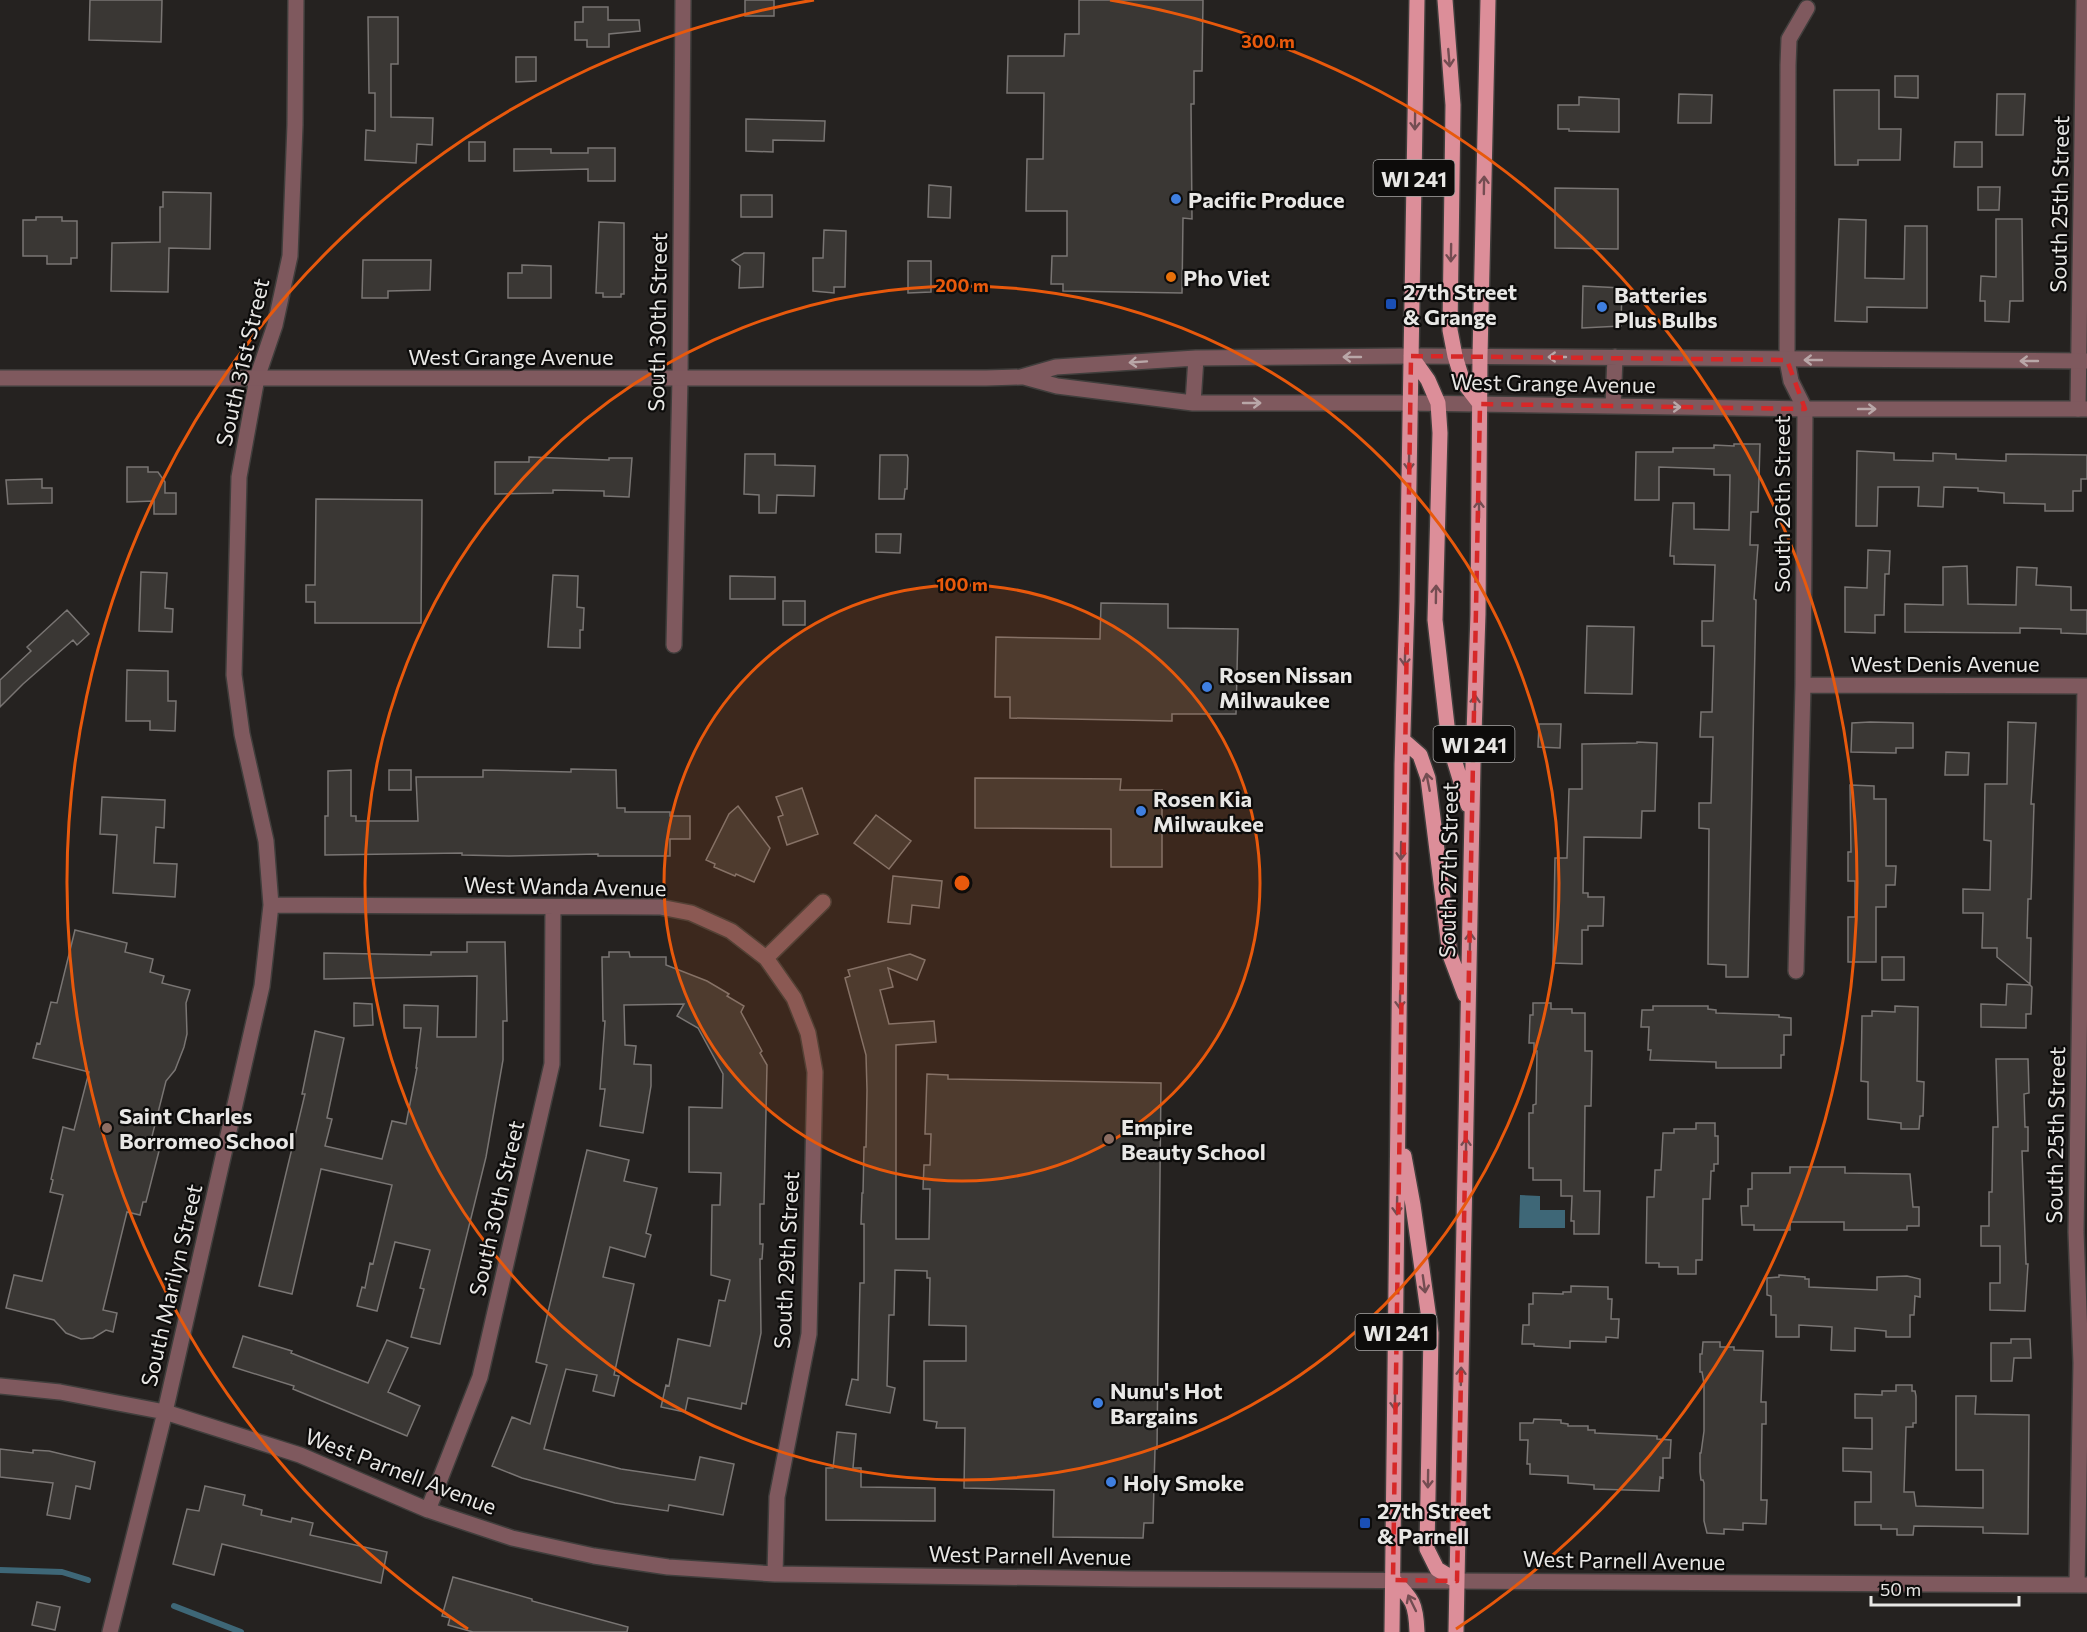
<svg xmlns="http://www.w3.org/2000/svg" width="2087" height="1632" font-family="Commissioner,sans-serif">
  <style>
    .water { fill: #3e6777 }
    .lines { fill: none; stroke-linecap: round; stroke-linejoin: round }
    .stream { stroke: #3e6777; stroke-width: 6 }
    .building { fill: #3a3734; stroke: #797573; stroke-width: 1.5 }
    .minor-casing { stroke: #403e3c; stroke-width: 18 }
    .tertiary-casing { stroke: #403e3c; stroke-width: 18 }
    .primary-casing { stroke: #403e3c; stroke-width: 18 }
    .minor { stroke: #7f595e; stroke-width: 15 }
    .tertiary { stroke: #7f595e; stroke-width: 15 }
    .primary { stroke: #dc8e99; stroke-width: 15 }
    .oneway { stroke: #744d52 }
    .oneway2 { stroke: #b9a7a8 }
    .marked { fill: none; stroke: #d62828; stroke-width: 4.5; stroke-dasharray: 12 8; stroke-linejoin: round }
    .ring { fill: none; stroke: #e8590c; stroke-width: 3 }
    .shop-dot { fill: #3f7fe0; stroke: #0d0c0b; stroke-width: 2 }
    .food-dot { fill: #e8710a; stroke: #0d0c0b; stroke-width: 2 }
    .transit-dot { fill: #1a4fb4; stroke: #0d0c0b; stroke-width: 2 }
    .education-dot { fill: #8d6e63; stroke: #0d0c0b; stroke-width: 2 }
    .labels { text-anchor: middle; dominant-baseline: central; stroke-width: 4.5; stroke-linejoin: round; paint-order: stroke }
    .shield { fill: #0d0c0b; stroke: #a6a5a4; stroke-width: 1.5 }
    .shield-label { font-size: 21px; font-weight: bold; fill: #e8e7e5 }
    .poi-label { font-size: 22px; font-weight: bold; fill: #e8e7e5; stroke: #0d0c0b; text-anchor: start }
    .street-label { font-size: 22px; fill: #e8e7e5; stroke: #0d0c0b }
    .centre { fill: #e8590c; stroke: #0d0c0b; stroke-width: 3 }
    .ring-label { font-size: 18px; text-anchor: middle; font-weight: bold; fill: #e8590c; stroke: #0d0c0b; stroke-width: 4.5; stroke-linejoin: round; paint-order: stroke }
  </style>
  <rect width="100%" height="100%" fill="#252220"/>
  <path class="water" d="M1520 1195 1540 1196V1210H1565V1228H1519Z"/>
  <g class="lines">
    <path class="stream" d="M0 1570 62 1572 88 1580
      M174 1606 241 1632"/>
  </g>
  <path class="building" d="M90 0H162L161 42 89 40Z
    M745 0H774V16H745Z
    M1079 0H1203L1202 71H1194V104H1191L1192 219 1183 218 1182 293 1063 291V284H1051L1052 256H1067V211H1026L1027 159H1043L1044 93H1007L1008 56H1064L1065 34H1079Z
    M583 7H608V20H639L640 31 609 34V47H587V40H575V22H583Z
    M368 17H398V64H391V117L433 118 432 145 417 144 416 163 365 160 366 130 375 131V93H369Z
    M516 57H536V81L516 82Z
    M1895 76H1918V98L1895 97Z
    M1834 90H1879V129H1901L1900 160H1858V165H1835Z
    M1679 94 1712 95 1711 123H1678Z
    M1997 94H2025L2023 135H1996Z
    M1579 97 1619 99V132L1569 131V129H1558V105H1579Z
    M746 119 825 121 824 141 773 140V152L746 151Z
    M469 142H485V161H469Z
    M1955 142H1982V167H1954Z
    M588 148H615V181H588V169L514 171V149H551V153H588Z
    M929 185 951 187 950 218 928 217Z
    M1978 187H2000L1999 210H1978Z
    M1555 188 1618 189V249L1555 248Z
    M163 192 211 193 210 249 169 248 168 292 111 291 112 243 160 242V207H163Z
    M741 195H772V217H741Z
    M36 217H62V221H77V258H71V264H47V256H23V220H36Z
    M1839 219 1866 220 1865 278 1904 279 1905 226H1927V308L1867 307V322L1835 321Z
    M1996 219H2022L2023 301H2010L2009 322 1985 321V301H1980L1981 276 1996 277Z
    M599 222 624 223V294H621V297H603V293H596Z
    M824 230 846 231 845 287H834V293L813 291V258H823Z
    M744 253H764L763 287 739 288 740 266 732 260Z
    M363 260H431L430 290 388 291V298H362Z
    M908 261H931V292L908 293Z
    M522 265 551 266V298H508V273H522Z
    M1583 286 1622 288 1621 326 1582 328Z
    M1734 444H1760L1758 512H1751L1750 545H1758L1754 599 1756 600 1748 977H1726V965L1708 964 1709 829 1699 828V803H1711L1713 737H1700L1701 712H1712L1714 646H1702V621H1713L1715 565 1674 564V556H1670L1673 503H1694V529L1729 530 1730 475H1714V469L1659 467V500H1635L1636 452H1673V448H1714V445L1734 446Z
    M1857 451 1894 453V460L1933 461V453L1956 454V459L2006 461V454L2087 455V479H2081V491H2073V511H2045V504L2004 503V493L1978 491V488L1944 487 1943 507 1918 506 1919 487H1878L1877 526H1856Z
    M745 454H775V465L815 466 814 496 777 495 776 513H759V495L744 494Z
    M880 455H907L908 458 907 489H905L904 499H879Z
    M529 457 609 460V458H632L629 497 604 496V491L553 490V493L495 494V462H529Z
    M127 467H148V472H158L165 482V493H176V514H154V501L127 502Z
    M42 479V488H52V503L8 504 6 480Z
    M316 499 422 500 421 623H315V602H306V585H315Z
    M876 534H901L900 553 876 552Z
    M1868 550 1890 551 1889 574H1885L1884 615H1875V633L1845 632V587L1867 588Z
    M1967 566 1968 604 2016 605 2017 567 2037 568 2036 585 2071 587V610H2087V634L2061 633V629L2020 628V633L1905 632V604L1943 605V567Z
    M141 572 167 573 165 608 173 609 172 632 139 631Z
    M553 575 578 576 577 607 584 608 583 630H580V648L548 647Z
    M730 576 775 577V599H730Z
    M783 601H805V625H783Z
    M1101 603 1168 604V628L1238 629 1236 714H1172V721L1010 718V697H995L996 637 1100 639Z
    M67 610 89 634 77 645 73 640 23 684 0 707V680L31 651 27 647Z
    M1587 626 1634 627 1632 694 1585 693Z
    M127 670 168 671V701H176L175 731 150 730V721H126Z
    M1870 722 1913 723V748H1896V753L1851 752 1852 723Z
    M2008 722 2036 723 2031 804H2034L2031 899H2028L2027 938H2031L2030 984 1997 957V948H1982L1983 913H1963V889L1990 890 1991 841 1984 840 1985 784H2007Z
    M1539 724H1561L1560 748 1538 747Z
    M1637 742 1657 743 1655 811H1642L1641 838 1584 837 1583 893H1588V897H1604L1603 926H1588V930H1582V964L1553 963 1555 858H1567L1569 789H1582V744L1637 743Z
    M1946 752 1969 753 1968 775H1945Z
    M571 769 616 770 617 808H625V812H670V816H690V839H670V856H598V854L509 856 462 855V853L325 855V816H328V771L351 770V816H356V821H418L416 777H483V770L571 772Z
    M389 770H411V790H389Z
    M975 778 1121 779 1120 790H1162V867H1111V829L975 828Z
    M1850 785 1874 786V799H1886V866H1896L1895 885H1886V907H1876V962H1848V917H1855V881H1848V852H1851Z
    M802 788 818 834 787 845 778 817 783 815 776 797Z
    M102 797 165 800 164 828 156 827 154 863 177 864 175 897 113 893 117 835 100 834Z
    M738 806 770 848 754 882 736 874 735 876 714 867 715 864 706 860 729 814Z
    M876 815 911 841 889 869 854 843Z
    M893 876 942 881 939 908 912 905 910 924 888 922Z
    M75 930 127 943 125 952 153 959 150 972 164 976 162 983 190 990 186 1003 187 1034 184 1047 175 1070 166 1081 149 1148 159 1151 146 1202H143L140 1215 127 1212 103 1310 117 1313 113 1332 106 1330 93 1338 81 1339 66 1333 54 1320 6 1308 14 1275 42 1281 63 1195 50 1192 53 1180 51 1179 63 1127 74 1130 89 1072 33 1058 37 1043 40 1044 51 1002 57 1003Z
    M467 942H505L507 1021H503V1060L486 1157 440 1344 411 1337 424 1289 420 1288 430 1250 395 1242 377 1311 357 1306 362 1287 365 1288 370 1263 373 1264 392 1185 321 1169 292 1294 259 1286 305 1094H302L315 1031 344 1038 327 1118 332 1119 325 1146 382 1159 392 1121 406 1124 417 1068H416L421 1028H404V1005L438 1006 437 1037H476L477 976 324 979V953L431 955V952H467Z
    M609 952H629L630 957H666V965L707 981 729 994 727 996 744 1006 741 1012 762 1051 760 1053 767 1065 764 1204H760V1244H763L762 1259H760L761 1333 746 1404 742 1403 741 1409 688 1398 685 1412 661 1407 666 1385 669 1386 678 1339 710 1346 719 1300 725 1301 730 1280 711 1275 712 1205H720L721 1173 689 1172V1107L722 1108 723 1074 698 1028 677 1016 684 1004 624 1005 625 1045 636 1046 634 1064 651 1065V1086L643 1133 600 1126 605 1089H600L605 1021H603L602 957H609Z
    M910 954 925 960 917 980 888 968 893 987 880 990 889 1024 934 1021 936 1042 896 1045V1239H929L930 1189H923L924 1165H930L931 1134H925L927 1074 948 1075V1079L1161 1083 1157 1449H1155L1153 1523H1144L1143 1538 1053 1537 1054 1490 964 1488 965 1428H936L937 1422 924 1420V1361H966V1326L929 1325 930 1278H927V1271L895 1270 894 1315H889L887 1386 895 1388 890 1413 846 1405 852 1379 858 1380 860 1283H864V1224H861L862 1193H863L864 1147H866L867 1090 866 1055 845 978 850 976 848 970Z
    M1882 957H1904V980H1882Z
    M2007 984 2030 985 2032 987 2031 1014H2026V1028L1981 1027V1004L2006 1005Z
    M354 1003 372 1004 373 1025 354 1026Z
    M1533 1003H1551V1009H1572V1013H1585V1051H1592L1591 1106H1585L1584 1191H1600L1599 1234H1574V1221H1571L1572 1196H1561V1180H1533V1168H1529V1113H1533V1105L1536 1104 1537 1051H1534V1043H1529L1530 1015H1533Z
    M1653 1006H1708V1009L1716 1010V1013L1779 1015V1017L1791 1018V1035H1784V1055H1781V1068H1716V1062L1650 1060 1651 1050H1648L1649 1027H1641L1642 1010H1653Z
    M1895 1006 1918 1007 1917 1081 1924 1082 1923 1116H1920L1919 1129H1901V1123L1868 1119V1082L1861 1081 1862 1016H1872V1011L1895 1012Z
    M1996 1059H2028L2029 1093 2024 1094 2025 1127H2028V1151H2022L2026 1264H2028L2025 1311 1990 1310V1283H2000V1246H1981V1226H1989V1192H1992L1993 1127H1998Z
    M1696 1123H1715V1136H1718V1164H1714V1171H1711L1710 1199H1703L1702 1260H1696V1274H1678V1267H1659V1263H1646L1647 1197H1654L1655 1170H1661L1663 1133H1674V1129H1696Z
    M587 1150 629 1160 624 1181 657 1188 646 1233 651 1235 645 1257 610 1247 603 1277 634 1284 614 1375 619 1376 614 1396 593 1391 597 1375 566 1369 544 1449 621 1469 695 1480 700 1457 734 1464 723 1515 669 1505 668 1511 615 1503 522 1478 492 1466 512 1417 530 1424 547 1365 536 1362Z
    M1790 1167H1845V1173L1910 1174 1913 1207H1919V1226H1907V1230H1844V1222H1790V1230H1754V1225H1742L1741 1206H1748V1189H1752V1173H1790Z
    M1779 1275 1805 1277V1279H1809V1287L1877 1290V1277L1907 1276 1920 1279V1297L1915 1296 1914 1315H1910V1337H1886V1331L1855 1328V1351L1831 1350 1832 1327 1799 1325V1337H1776V1315H1771V1296L1767 1295V1278L1779 1277Z
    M1571 1286 1608 1287V1299H1612L1611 1319H1619L1618 1338 1606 1337V1342L1570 1341V1348L1534 1346V1344H1522L1523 1325H1529V1304H1533V1293L1563 1294V1292H1571Z
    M243 1336 292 1351 291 1353 368 1383 387 1340 408 1348 388 1392 420 1406 407 1436 293 1389 294 1386 233 1367Z
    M2011 1339H2030L2031 1358H2014L2012 1381H1991V1343H2011Z
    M1703 1342H1720V1347H1734V1350L1763 1351 1761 1402H1766V1424H1762L1761 1500H1767L1766 1524 1743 1523V1530L1724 1529V1534L1707 1533 1704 1521V1483L1703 1480H1701L1700 1472V1453H1701L1704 1431V1384L1702 1372H1700V1354H1702Z
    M1896 1385H1912V1391H1915L1916 1396V1423H1913V1427H1906L1904 1492H1914L1916 1506 1983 1508V1470H1956V1396H1976L1975 1414 2029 1415 2028 1534 1983 1533V1527L1914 1526 1913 1535H1897V1529H1881V1525H1855V1502H1871V1472L1843 1471V1448L1872 1449V1418H1855V1394L1882 1395V1391H1896Z
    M1534 1419 1561 1420V1423L1568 1424V1426H1588V1430H1595V1433L1657 1436V1439L1671 1440 1670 1458H1663V1478L1660 1477 1659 1491 1594 1489V1485L1568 1483V1476L1530 1474V1464H1527L1528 1440H1520V1423H1533Z
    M837 1432 856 1434 853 1468H861V1487L935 1488V1521L826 1520V1468H833Z
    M0 1449 33 1453V1450L49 1451 95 1462 90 1489 76 1486 70 1519 47 1515 53 1483 0 1477Z
    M205 1486 245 1495 243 1505 262 1510 261 1515 291 1522 292 1518 313 1523 310 1535 387 1552 381 1583 222 1544 214 1575 173 1564 187 1509 199 1511Z
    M453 1577 532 1599V1601L628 1627 627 1632H473L448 1625 450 1618 442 1616Z
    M37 1602 60 1607 55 1630 32 1625Z"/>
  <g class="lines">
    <defs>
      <path id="minor" d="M2078 409 2084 0
        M674 645 680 379 683 0
        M1803 685 2087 686
        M271 905 660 907 691 913 731 931 766 958 823 902
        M766 958 794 998 808 1033 815 1072 809 1334 777 1497 775 1574
        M1796 971 1803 685 1805 409 1791 381 1787 360 1788 65 1789 39 1807 8
        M0 1386 60 1392 165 1412 300 1455 428 1510 512 1538 594 1556 668 1567 775 1574 1133 1579 2087 1585
        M428 1510 480 1377 552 1064 553 907
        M2077 1585 2081 1363 2076 1232 2085 686
        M110 1632 165 1412 262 986 271 905 266 841 242 734 234 675 239 477 257 378 275 325 290 256 295 125 296 0"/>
      <path id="tertiary" d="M1024 377 1057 386 1193 403H1410L1805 409H2087
        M0 378H986L1021 377 1056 367 1196 358 1411 356 2087 361
        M1193 403 1196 358
        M1613 406 1615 357"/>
      <path id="primary" d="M1445 0 1453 105 1450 330 1455 356 1463 382 1480 404
        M1411 356 1428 380 1438 403 1440 433 1435 620 1449 743 1468 805
        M1403 740 1420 755 1428 778 1450 955 1465 995
        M1404 1156 1413 1205 1431 1333 1427 1549 1437 1569 1457 1581
        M1393 1580C1413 1599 1416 1604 1417 1632
        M1392 1632 1402 764 1407 601 1417 0
        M1456 1632 1473 764 1478 614 1480 356 1488 0"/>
    </defs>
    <use href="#minor" class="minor-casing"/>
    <use href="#tertiary" class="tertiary-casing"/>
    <use href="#primary" class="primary-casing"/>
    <use href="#minor" class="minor"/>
    <use href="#tertiary" class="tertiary"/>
    <use href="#primary" class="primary"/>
  </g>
  <defs><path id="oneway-shaft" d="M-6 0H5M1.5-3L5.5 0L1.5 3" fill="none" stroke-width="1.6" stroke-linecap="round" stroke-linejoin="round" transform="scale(1.5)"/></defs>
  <g class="oneway">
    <use href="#oneway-shaft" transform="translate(1449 58) rotate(85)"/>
    <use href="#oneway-shaft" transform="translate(1415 121) rotate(91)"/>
    <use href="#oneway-shaft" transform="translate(1484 185) rotate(-89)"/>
    <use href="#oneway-shaft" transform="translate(1451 253) rotate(91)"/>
    <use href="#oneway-shaft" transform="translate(1409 462) rotate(91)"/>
    <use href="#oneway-shaft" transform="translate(1479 509) rotate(-90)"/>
    <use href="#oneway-shaft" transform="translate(1436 594) rotate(-89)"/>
    <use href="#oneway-shaft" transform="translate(1405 657) rotate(92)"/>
    <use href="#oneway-shaft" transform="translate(1475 704) rotate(-88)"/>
    <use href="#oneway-shaft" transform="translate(1428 782) rotate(-101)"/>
    <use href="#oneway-shaft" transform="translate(1401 851) rotate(91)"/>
    <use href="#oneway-shaft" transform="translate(1470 941) rotate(-89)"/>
    <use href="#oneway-shaft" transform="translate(1400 1000) rotate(91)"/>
    <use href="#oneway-shaft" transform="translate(1466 1147) rotate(-89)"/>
    <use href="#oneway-shaft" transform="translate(1397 1206) rotate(91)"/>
    <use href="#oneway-shaft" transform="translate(1424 1284) rotate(82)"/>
    <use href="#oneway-shaft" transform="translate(1461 1376) rotate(-89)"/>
    <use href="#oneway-shaft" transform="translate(1395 1401) rotate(91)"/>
    <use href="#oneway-shaft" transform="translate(1428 1479) rotate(91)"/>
    <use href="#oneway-shaft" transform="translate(1412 1603) rotate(-116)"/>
  </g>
  <g class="oneway2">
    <use href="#oneway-shaft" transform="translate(1352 357) rotate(180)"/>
    <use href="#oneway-shaft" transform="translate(1557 357) rotate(-180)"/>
    <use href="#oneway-shaft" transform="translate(1813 360) rotate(180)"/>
    <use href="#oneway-shaft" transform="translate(2029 361) rotate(-180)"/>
    <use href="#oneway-shaft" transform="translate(1138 362) rotate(176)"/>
    <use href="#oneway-shaft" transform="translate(1252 403)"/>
    <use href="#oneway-shaft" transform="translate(1672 407) rotate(1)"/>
    <use href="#oneway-shaft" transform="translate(1867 409)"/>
  </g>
  <path class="marked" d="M1411 356 1787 360 1805 409 1480 404 1457 1581 1393 1580Z"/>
  <circle cx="962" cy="883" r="298" fill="#e8590c" fill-opacity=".12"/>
  <g class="ring">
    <circle cx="962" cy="883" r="298"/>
    <circle cx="962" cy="883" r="597"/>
    <path d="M468 1629A895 895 0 0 1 814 0M1110 0A895 895 0 0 1 1456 1629"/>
  </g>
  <g class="shop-dot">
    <circle cx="1176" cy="199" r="6"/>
    <circle cx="1602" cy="307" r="6"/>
    <circle cx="1207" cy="687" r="6"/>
    <circle cx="1141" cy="811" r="6"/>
    <circle cx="1098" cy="1403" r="6"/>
    <circle cx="1111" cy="1482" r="6"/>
  </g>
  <circle class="food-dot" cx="1171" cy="277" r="6"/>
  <g class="transit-dot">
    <rect x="1385" y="298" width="12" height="12" rx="3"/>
    <rect x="1359" y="1517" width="12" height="12" rx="3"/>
  </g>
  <g class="education-dot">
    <circle cx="107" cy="1128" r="6"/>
    <circle cx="1109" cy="1139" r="6"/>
  </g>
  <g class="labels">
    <g class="shield">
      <rect x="1373.5" y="160" width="81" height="36" rx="4.5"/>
      <rect x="1433.5" y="726" width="81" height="36" rx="4.5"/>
      <rect x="1355.5" y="1314" width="81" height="36" rx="4.5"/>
    </g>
    <g class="shield-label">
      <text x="1414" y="178">WI 241</text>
      <text x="1474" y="744">WI 241</text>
      <text x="1396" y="1332">WI 241</text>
    </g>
    <g class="poi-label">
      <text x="1188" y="199">Pacific Produce</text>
      <text x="1183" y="277">Pho Viet</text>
      <text x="1403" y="291">27th Street<tspan x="1403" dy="25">&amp; Grange</tspan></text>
      <text x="1614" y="294">Batteries<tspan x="1614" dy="25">Plus Bulbs</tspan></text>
      <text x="1219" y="674">Rosen Nissan<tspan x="1219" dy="25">Milwaukee</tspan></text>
      <text x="1153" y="798">Rosen Kia<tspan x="1153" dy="25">Milwaukee</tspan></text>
      <text x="119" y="1115">Saint Charles<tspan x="119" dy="25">Borromeo School</tspan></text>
      <text x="1121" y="1126">Empire<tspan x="1121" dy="25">Beauty School</tspan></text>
      <text x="1110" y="1390">Nunu's Hot<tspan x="1110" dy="25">Bargains</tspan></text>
      <text x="1123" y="1482">Holy Smoke</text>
      <text x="1377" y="1510">27th Street<tspan x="1377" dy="25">&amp; Parnell</tspan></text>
    </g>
    <g class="street-label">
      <text transform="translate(2059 204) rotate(-89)">South 25th Street</text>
      <text transform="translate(657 322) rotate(-89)">South 30th Street</text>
      <text x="511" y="356">West Grange Avenue</text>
      <text transform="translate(242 362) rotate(-77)">South 31st Street</text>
      <text transform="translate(1553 383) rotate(1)">West Grange Avenue</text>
      <text transform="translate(1781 504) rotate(-90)">South 26th Street</text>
      <text x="1945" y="663">West Denis Avenue</text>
      <text transform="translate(1448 870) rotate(-89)">South 27th Street</text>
      <text transform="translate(565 886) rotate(1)">West Wanda Avenue</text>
      <text transform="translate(2055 1135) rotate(-89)">South 25th Street</text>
      <text transform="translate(496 1208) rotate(-77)">South 30th Street</text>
      <text transform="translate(786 1260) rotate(-87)">South 29th Street</text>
      <text transform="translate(171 1285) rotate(-77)">South Marilyn Street</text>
      <text transform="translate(401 1471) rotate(21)">West Parnell Avenue</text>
      <text transform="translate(1030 1555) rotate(1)">West Parnell Avenue</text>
      <text transform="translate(1624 1560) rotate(1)">West Parnell Avenue</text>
    </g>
  </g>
  <circle cx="962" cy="883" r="9" class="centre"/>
  <g class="ring-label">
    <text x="1268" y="48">300 m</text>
    <text x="962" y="292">200 m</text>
    <text x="962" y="591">100 m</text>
  </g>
  <path d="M1871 1596v9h148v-9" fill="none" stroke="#e8e7e5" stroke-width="3"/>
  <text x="1880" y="1596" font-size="18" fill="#e8e7e5" stroke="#0d0c0b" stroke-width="4.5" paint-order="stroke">50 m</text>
</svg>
